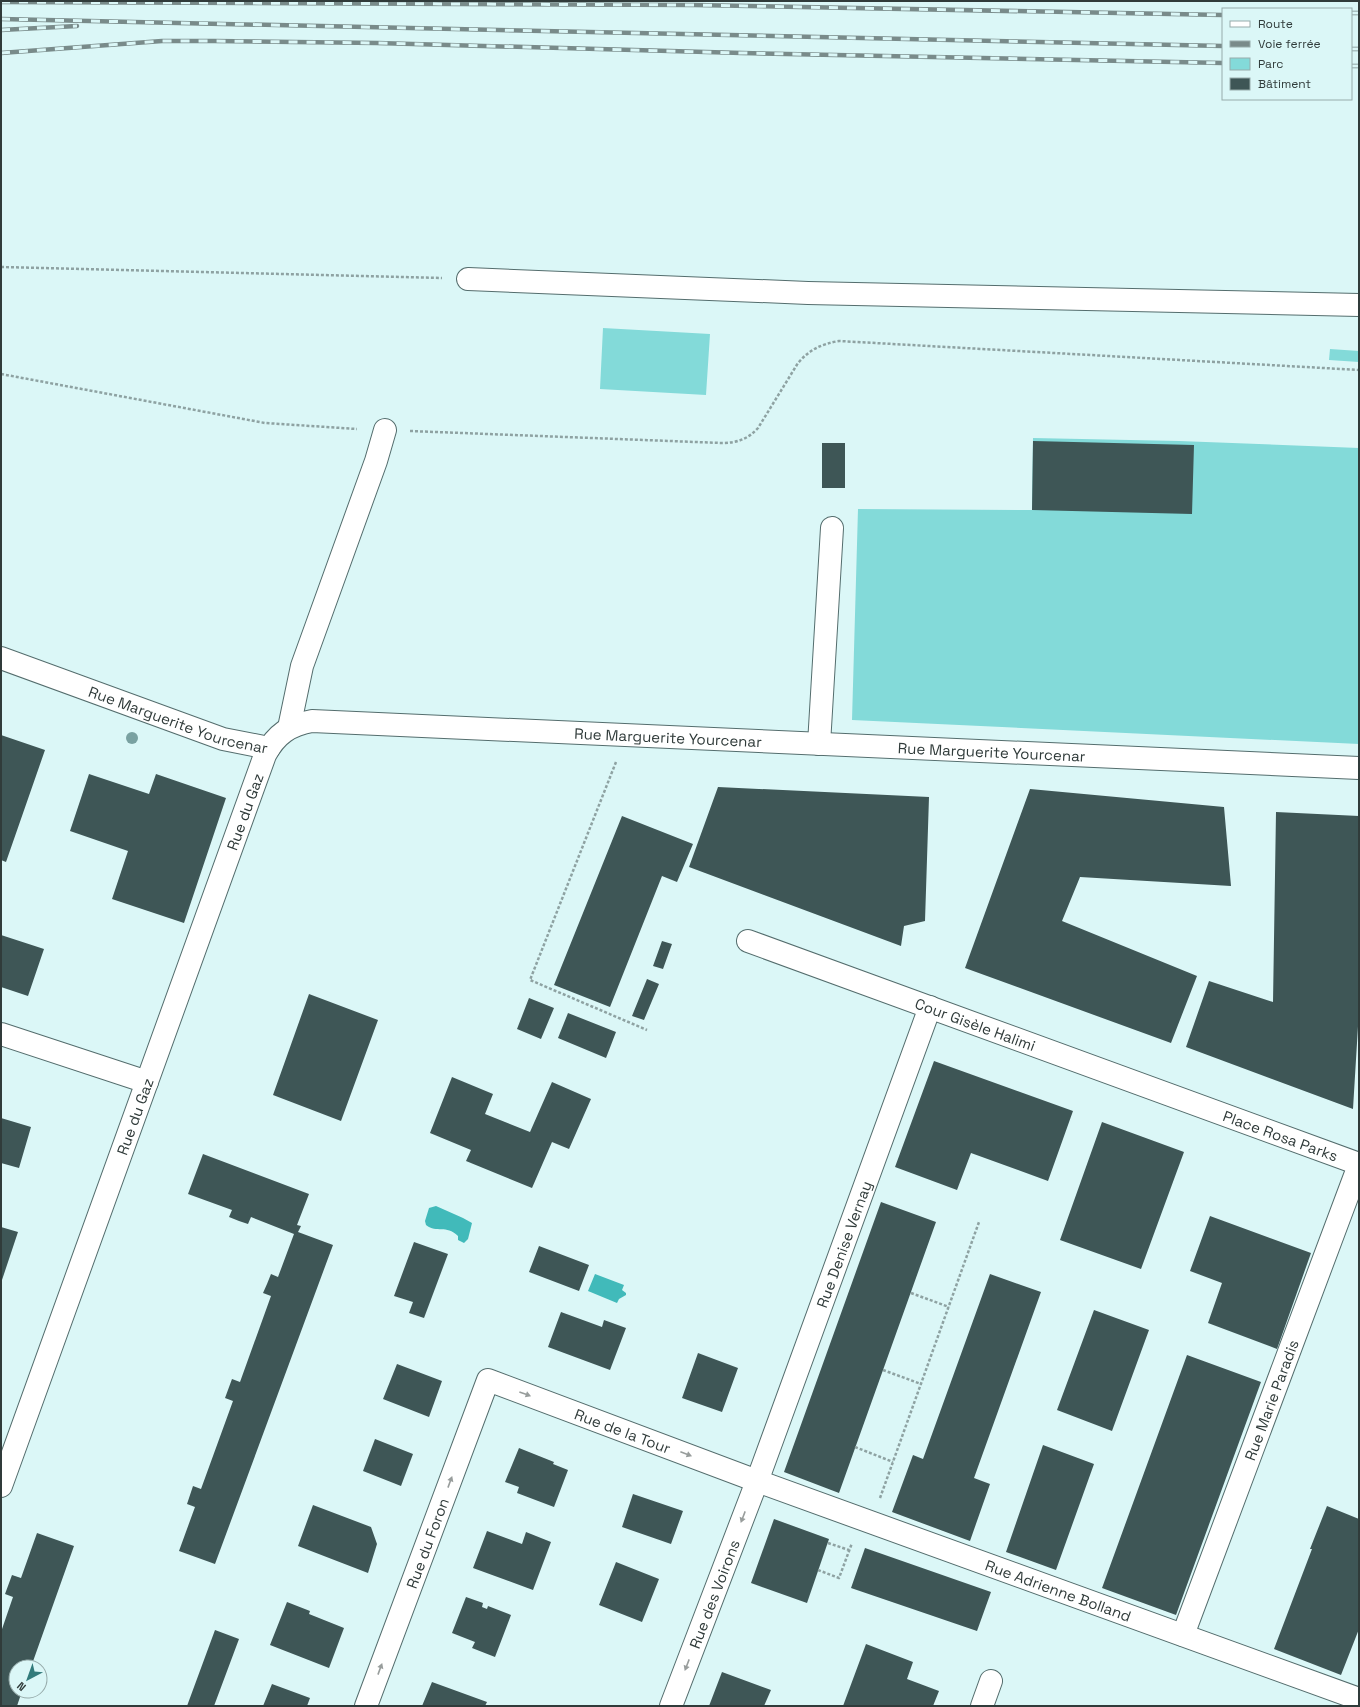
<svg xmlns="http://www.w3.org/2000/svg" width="1360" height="1707" font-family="'Space Grotesk',sans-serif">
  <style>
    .green { fill: #83dad9 }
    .water { fill: #41baba }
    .building { fill: #3e5656 }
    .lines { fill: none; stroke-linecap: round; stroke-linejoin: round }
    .minor-casing { stroke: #546d6d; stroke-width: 24 }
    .path { stroke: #8ea2a2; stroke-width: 2.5; stroke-dasharray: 3 2; stroke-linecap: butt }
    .minor { stroke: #fff; stroke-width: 22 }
    .rail-casing { stroke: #798b8a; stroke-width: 4.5 }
    .rail { stroke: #dbf7f7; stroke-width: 3; stroke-dasharray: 9; stroke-linecap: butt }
    .tree { fill: #79a1a1 }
    .oneway { fill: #989d9c }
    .labels { text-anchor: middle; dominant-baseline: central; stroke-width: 4; stroke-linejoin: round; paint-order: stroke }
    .street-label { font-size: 15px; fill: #303b3a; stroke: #dbf7f7 }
  </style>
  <rect width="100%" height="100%" fill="#dbf7f7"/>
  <path class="green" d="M603 328 710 334 706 395 600 389Z
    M1330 349 1359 351V362L1329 360Z
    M1033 438 1179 441 1359 448V744L852 720 858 509 1032 510Z"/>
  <path class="water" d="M436 1206 463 1218 472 1223 468 1239 464 1243 458 1240V1236C446 1224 437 1234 426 1225L425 1221 429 1208Z
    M595 1274 624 1285 622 1290 626 1293V1295L619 1299 617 1303 588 1291Z"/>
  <path class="building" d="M1033 441 1194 445 1192 514 1032 510Z
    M822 443H845V488H822Z
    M1 735 45 750 6 862 1 860Z
    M89 774 149 794 156 774 226 798 184 923 112 899 128 851 70 831Z
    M718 787 929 797 925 921 904 926 901 946 689 867Z
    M1030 789 1224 807 1231 886 1080 877 1062 921 1197 976 1171 1043 965 968Z
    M1276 812 1359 816V1010L1353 1109 1186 1047 1209 981 1273 1002Z
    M622 816 693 844 677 882 662 876 610 1007 554 985Z
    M1 935 44 949 28 996 1 987Z
    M662 941 672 944 663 969 653 966Z
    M647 979 659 984 644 1020 632 1016Z
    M309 994 378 1020 341 1121 273 1095Z
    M529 998 554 1008 541 1039 517 1029Z
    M568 1013 616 1032 606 1058 558 1038Z
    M934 1061 1073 1111 1048 1181 971 1153 957 1190 895 1167Z
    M452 1077 493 1094 485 1114 530 1132 552 1082 591 1099 569 1149 552 1142 532 1188 466 1161 471 1150 430 1133Z
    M1 1118 31 1127 19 1168 1 1163Z
    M1102 1122 1184 1152 1141 1269 1060 1240Z
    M203 1154 309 1194 297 1225 301 1226 298 1232 333 1245 215 1564 179 1551 195 1507 187 1504 193 1486 201 1489 233 1401 225 1398 232 1379 240 1382 271 1296 263 1293 267 1284 271 1274 278 1277 294 1234 251 1217 248 1224 239 1221 229 1217 232 1210 188 1194Z
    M881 1202 936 1222 839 1493 784 1472Z
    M1210 1216 1311 1253 1277 1349 1208 1323 1222 1283 1190 1271Z
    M1 1227 18 1232 1 1283Z
    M414 1242 448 1254 424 1318 409 1313 413 1302 394 1296Z
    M539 1246 589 1265 579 1291 529 1272Z
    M990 1274 1041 1292 974 1478 990 1484 970 1541 892 1512 913 1455 923 1459Z
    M1094 1310 1149 1330 1112 1431 1057 1410Z
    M561 1312 602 1327 604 1320 626 1328 610 1370 548 1347Z
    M698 1353 738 1368 722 1412 682 1398Z
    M1187 1355 1261 1382 1176 1615 1102 1588Z
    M397 1364 442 1381 429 1417 383 1399Z
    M375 1439 413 1454 401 1486 363 1471Z
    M1043 1445 1094 1464 1056 1570 1006 1552Z
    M519 1448 554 1462 553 1464 568 1470 554 1507 517 1493 519 1487 505 1482Z
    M633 1494 683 1511 671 1544 622 1527Z
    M313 1505 371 1527 377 1544 368 1573 298 1546Z
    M1327 1506 1359 1519V1629L1341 1675 1274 1649 1312 1549H1310Z
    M774 1519 829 1539 807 1603 751 1583Z
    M487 1531 522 1544 526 1532 551 1542 533 1590 473 1568Z
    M37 1533 74 1546 31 1667H16V1691H22L17 1706H1V1632L13 1597 5 1594 12 1575 21 1578Z
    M865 1548 991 1592 977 1631 851 1588Z
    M616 1562 659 1579 642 1622 599 1605Z
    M466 1597 483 1603 482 1607 487 1609 488 1606 511 1615 495 1657 472 1648 475 1642 452 1633Z
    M287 1602 310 1611 309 1614 344 1628 329 1668 270 1645Z
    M215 1630 239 1639 214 1706H187Z
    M866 1644 913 1662 907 1679 939 1691 933 1706H843Z
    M722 1672 771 1690 764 1706H709Z
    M432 1682 487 1702 485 1706H422Z
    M272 1684 310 1698 307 1706H263Z"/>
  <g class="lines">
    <defs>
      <g id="minor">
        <path d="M468 279 808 293 1359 305"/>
        <path id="s1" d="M1 658 223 739 269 748"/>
        <path d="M289 728 302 666 376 461 385 430"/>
        <path d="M819 744 832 528"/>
        <path id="s2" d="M748 941 1359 1164"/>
        <path d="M1 1034 147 1082"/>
        <path id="s3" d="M1 1486 265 755C276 734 290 725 312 721L1359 768"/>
        <path id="s4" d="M1183 1635 1359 1165"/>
        <path id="s5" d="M366 1706 488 1380 757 1481 1359 1699"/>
        <path id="s6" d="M671 1706 759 1476 930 1007"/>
        <path d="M982 1706 991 1681"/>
      </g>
    </defs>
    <use href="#minor" class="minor-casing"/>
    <path class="path" d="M1 267 442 278
      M1 374 265 423 357 429
      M410 431 722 443C737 443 748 439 758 428L798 363C809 350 821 344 839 341L1359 370
      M616 762 530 980 647 1030
      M911 1293 949 1307
      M883 1370 921 1384
      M855 1447 893 1462
      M880 1498 979 1222
      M828 1543 849 1550
      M818 1570 839 1578 852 1543"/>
    <use href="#minor" class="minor"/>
    <defs>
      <path id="rail" d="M1 2 694 5 1223 15
        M1351 13H1359
        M1 19 1223 46
        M1 30 77 26
        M1351 49H1359
        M1 53 162 41H214L377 43 742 53 1223 63
        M1351 66H1359"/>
    </defs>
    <use href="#rail" class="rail-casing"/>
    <use href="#rail" class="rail"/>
  </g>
  <circle class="tree" cx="132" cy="738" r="6"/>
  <defs><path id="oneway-solid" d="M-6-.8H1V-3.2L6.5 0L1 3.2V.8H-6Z"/></defs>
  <g class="oneway">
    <use href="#oneway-solid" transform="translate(525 1394) rotate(20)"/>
    <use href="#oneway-solid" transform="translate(686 1454) rotate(21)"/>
    <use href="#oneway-solid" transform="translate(450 1482) rotate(-70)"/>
    <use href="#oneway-solid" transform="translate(743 1517) rotate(111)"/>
    <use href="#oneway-solid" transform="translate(687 1665) rotate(111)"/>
    <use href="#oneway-solid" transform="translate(380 1669) rotate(-70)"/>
  </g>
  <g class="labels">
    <g class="street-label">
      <text stroke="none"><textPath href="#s1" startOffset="188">Rue Marguerite Yourcenar</textPath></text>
      <text stroke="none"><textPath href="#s3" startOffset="1194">Rue Marguerite Yourcenar</textPath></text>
      <text stroke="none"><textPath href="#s3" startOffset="1518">Rue Marguerite Yourcenar</textPath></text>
      <text stroke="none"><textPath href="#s3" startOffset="717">Rue du Gaz</textPath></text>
      <text stroke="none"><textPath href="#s2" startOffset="242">Cour Gisèle Halimi</textPath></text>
      <text stroke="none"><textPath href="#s3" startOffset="393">Rue du Gaz</textPath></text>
      <text stroke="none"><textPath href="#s2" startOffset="567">Place Rosa Parks</textPath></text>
      <text stroke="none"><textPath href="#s6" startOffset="493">Rue Denise Vernay</textPath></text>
      <text stroke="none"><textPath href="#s4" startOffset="251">Rue Marie Paradis</textPath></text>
      <text stroke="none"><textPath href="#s5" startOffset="492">Rue de la Tour</textPath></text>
      <text stroke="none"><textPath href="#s5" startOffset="174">Rue du Foron</textPath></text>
      <text stroke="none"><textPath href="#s5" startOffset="956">Rue Adrienne Bolland</textPath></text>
      <text stroke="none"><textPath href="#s6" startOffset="120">Rue des Voirons</textPath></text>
    </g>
  </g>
  <rect width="1360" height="1707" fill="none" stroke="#303b3a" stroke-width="4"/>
  <rect x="1222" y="8" width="130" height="92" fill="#dbf7f7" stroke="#97acab"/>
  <rect x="1230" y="21" width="20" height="6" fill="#ffffff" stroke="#97acab"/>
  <text x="1258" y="28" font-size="12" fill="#303b3a">Route</text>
  <rect x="1230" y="41" width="20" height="6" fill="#798b8a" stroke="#97acab"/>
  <text x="1258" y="48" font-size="12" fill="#303b3a">Voie ferrée</text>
  <rect x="1230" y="58" width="20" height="12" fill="#83dad9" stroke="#97acab"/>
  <text x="1258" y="68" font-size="12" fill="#303b3a">Parc</text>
  <rect x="1230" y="78" width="20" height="12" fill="#3e5656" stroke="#97acab"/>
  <text x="1258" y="88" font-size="12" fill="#303b3a">Bâtiment</text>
  <g transform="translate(28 1679) rotate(221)"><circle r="19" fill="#dbf7f7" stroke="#97acab"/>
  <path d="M0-3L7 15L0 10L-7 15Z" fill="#327b7b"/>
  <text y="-6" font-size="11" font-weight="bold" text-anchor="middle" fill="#303b3a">N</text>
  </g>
</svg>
